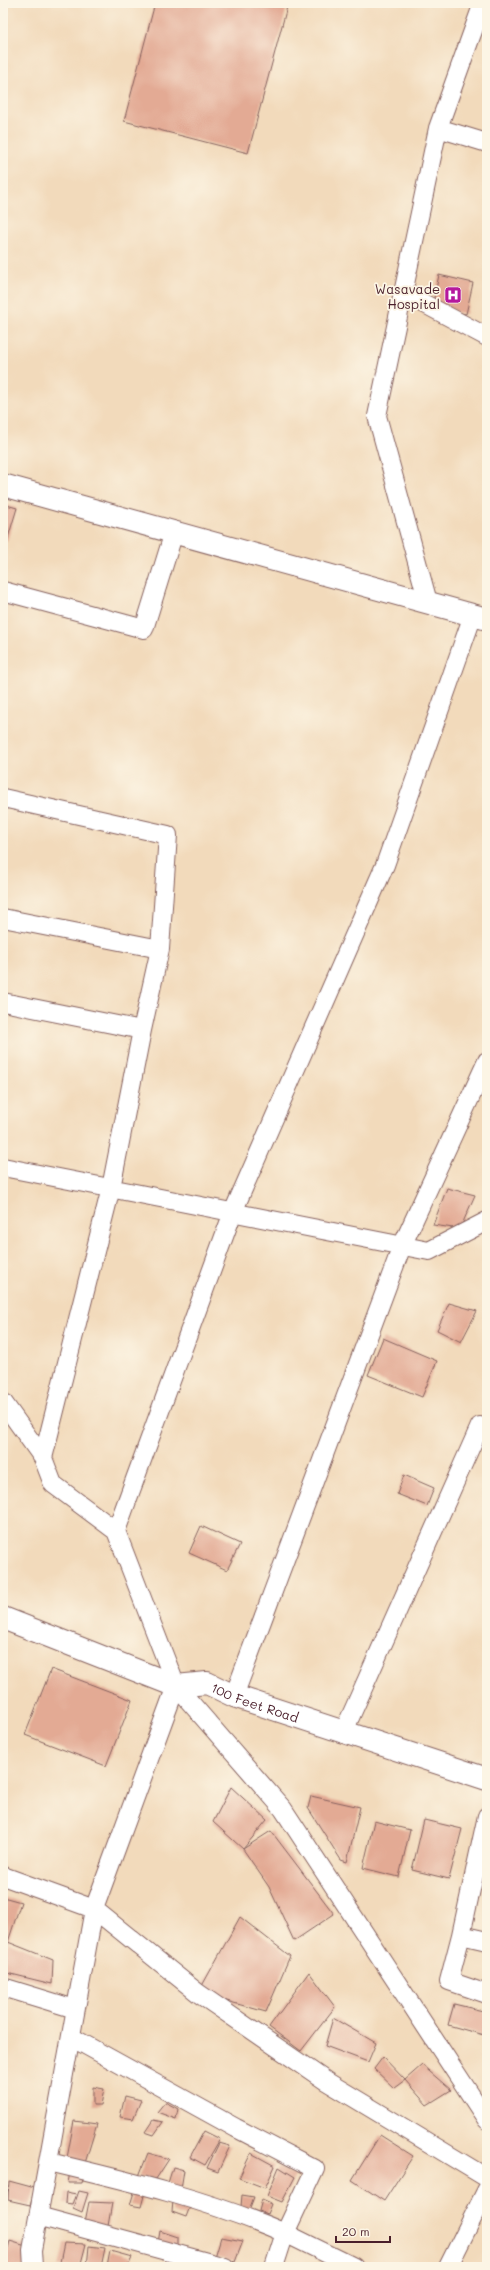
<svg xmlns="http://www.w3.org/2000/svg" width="490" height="2270" font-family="Mali,sans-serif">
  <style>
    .building { fill: #e3aa94 }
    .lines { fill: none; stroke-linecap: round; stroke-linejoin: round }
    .street-casing { stroke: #85605d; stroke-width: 20 }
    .secondary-casing { stroke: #85605d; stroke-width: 24 }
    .street { stroke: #fff; stroke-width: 18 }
    .secondary { stroke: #fff; stroke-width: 22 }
    .labels { text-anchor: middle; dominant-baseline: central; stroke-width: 3.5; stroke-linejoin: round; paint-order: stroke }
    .poi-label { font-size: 13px; fill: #4a1f2b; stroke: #fcf5e5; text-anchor: end }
    .street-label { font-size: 13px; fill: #4a1f2b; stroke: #fcf5e5 }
  </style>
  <rect width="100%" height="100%" fill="#fcf5e5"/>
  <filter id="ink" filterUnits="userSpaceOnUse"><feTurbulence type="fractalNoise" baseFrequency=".025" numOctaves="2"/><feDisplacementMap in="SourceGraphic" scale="8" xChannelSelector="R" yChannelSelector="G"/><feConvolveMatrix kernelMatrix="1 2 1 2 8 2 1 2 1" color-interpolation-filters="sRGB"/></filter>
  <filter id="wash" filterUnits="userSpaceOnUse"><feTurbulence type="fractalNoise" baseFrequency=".012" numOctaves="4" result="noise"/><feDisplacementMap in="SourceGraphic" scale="16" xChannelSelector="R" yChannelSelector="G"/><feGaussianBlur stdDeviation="0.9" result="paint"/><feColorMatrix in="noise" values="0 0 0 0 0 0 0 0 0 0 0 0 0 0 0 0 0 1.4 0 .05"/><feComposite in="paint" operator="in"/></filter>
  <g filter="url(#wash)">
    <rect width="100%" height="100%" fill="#f2dabb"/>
    <g id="blocks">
      <path class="building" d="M155 3H288L248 153 124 121Z
        M439 275 473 283 466 314 432 307Z
        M3 504 17 508 7 541 3 539Z
        M447 1188 475 1195 460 1229 433 1225Z
        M449 1303 477 1311 461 1342 437 1330Z
        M383 1338 437 1361 422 1397 368 1375Z
        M404 1475 434 1488 427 1506 397 1494Z
        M201 1526 240 1544 227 1570 189 1553Z
        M51 1669 132 1700 106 1766 25 1735Z
        M231 1787 267 1820 243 1849 213 1822Z
        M311 1796 360 1807 347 1862 341 1860 308 1808Z
        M424 1820 462 1829 449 1879 412 1870Z
        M374 1821 410 1830 399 1877 363 1868Z
        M271 1831 334 1914 294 1941 269 1887 243 1849Z
        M3 1897 21 1902 8 1942 3 1941Z
        M240 1917 290 1956 266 2012 198 1993Z
        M8 1942 53 1960 52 1984 3 1972V1962Z
        M309 1972 335 2007 301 2051 269 2027Z
        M454 2004 487 2012V2036L448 2025Z
        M333 2018 376 2043 368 2062 325 2046Z
        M383 2057 405 2080 394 2088 374 2069Z
        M422 2065 451 2090 427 2105 405 2080Z
        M93 2087 104 2089 101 2105H93Z
        M125 2096 141 2100 133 2119 120 2117Z
        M165 2102 178 2109 176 2119 157 2112Z
        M153 2120 163 2122 154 2135 145 2132Z
        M74 2121 97 2124 85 2163 67 2158Z
        M204 2131 220 2139 205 2165 190 2157Z
        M380 2135 413 2156 384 2201 352 2180Z
        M219 2143 230 2146 218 2172 207 2168Z
        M148 2153 169 2159 156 2179 139 2176Z
        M251 2153 275 2166 265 2188 239 2178Z
        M173 2167 184 2170 181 2189 168 2183Z
        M279 2167 295 2177 282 2202 267 2196Z
        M70 2172 84 2174 82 2183H68Z
        M9 2181 35 2188 30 2205 8 2200Z
        M135 2189 145 2192 141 2207 130 2205Z
        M79 2191 88 2193 82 2212 73 2208Z
        M66 2192 76 2194 72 2204 65 2203Z
        M242 2195 254 2197 249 2210 241 2207Z
        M262 2200 271 2204 267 2214 259 2211Z
        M173 2201 191 2204 186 2217 172 2212Z
        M89 2202 112 2203 108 2226 85 2222Z
        M160 2231 178 2237V2248L158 2243Z
        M221 2237 243 2241 235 2262 215 2257Z
        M10 2241 29 2247 24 2267H3Z
        M64 2243 86 2244 80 2267H59Z
        M89 2246 105 2248 101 2267H87Z
        M110 2251 132 2257 127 2267H107Z"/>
    </g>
  </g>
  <g filter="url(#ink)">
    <use href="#blocks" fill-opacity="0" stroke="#85605d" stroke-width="1"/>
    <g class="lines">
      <defs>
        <path id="street" d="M438 128 487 143
          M404 293 487 337
          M3 591 144 629 174 532
          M428 602 377 416 438 128 483 3
          M3 798 168 835 160 949 142 1030 111 1188 43 1458
          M3 918 160 949
          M3 1002 142 1030
          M3 1167 429 1251 487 1221
          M3 1402 43 1458 53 1484 116 1531 176 1686 283 1809 487 2120
          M116 1531 233 1212 385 865 473 615
          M234 1696 402 1246 487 1061
          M344 1731 480 1426 487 1429
          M487 1816 461 1935 487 1941
          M3 1876 94 1909 198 1993 326 2081 487 2178
          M461 1935 449 1981 487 1994
          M3 1987 75 2009
          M49 2162C129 2181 209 2200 285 2233L315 2169 236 2128 71 2037
          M38 2216 225 2267
          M33 2267 32 2250 94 1909 176 1686
          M274 2267 285 2233 354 2267
          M448 2267 487 2189"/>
        <g id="secondary">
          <path d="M3 485 487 619"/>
          <path id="s1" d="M3 1618 176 1686 207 1683 234 1696 487 1779"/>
        </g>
      </defs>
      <use href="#street" class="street-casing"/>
      <use href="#secondary" class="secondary-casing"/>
      <use href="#street" class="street"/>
      <use href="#secondary" class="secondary"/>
    </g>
  </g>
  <defs>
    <symbol id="hospital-square" viewBox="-11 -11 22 22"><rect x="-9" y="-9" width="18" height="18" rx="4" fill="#b5179e" stroke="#fcf5e5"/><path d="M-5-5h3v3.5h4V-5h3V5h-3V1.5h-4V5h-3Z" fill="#fff"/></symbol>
  </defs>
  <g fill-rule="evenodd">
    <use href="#hospital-square" x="443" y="285" width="20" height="20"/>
  </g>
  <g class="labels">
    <g class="poi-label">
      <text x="440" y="288">Wasavade<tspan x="440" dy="15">Hospital</tspan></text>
    </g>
    <g class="street-label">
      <text stroke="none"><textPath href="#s1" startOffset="269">100 Feet Road</textPath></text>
    </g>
  </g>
  <rect width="490" height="2270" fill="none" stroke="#fcf5e5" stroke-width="16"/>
  <path d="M336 2236v6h54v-6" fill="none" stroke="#4a1f2b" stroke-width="2"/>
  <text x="342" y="2236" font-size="12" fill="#4a1f2b" stroke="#fcf5e5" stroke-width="3" paint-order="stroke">20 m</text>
</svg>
